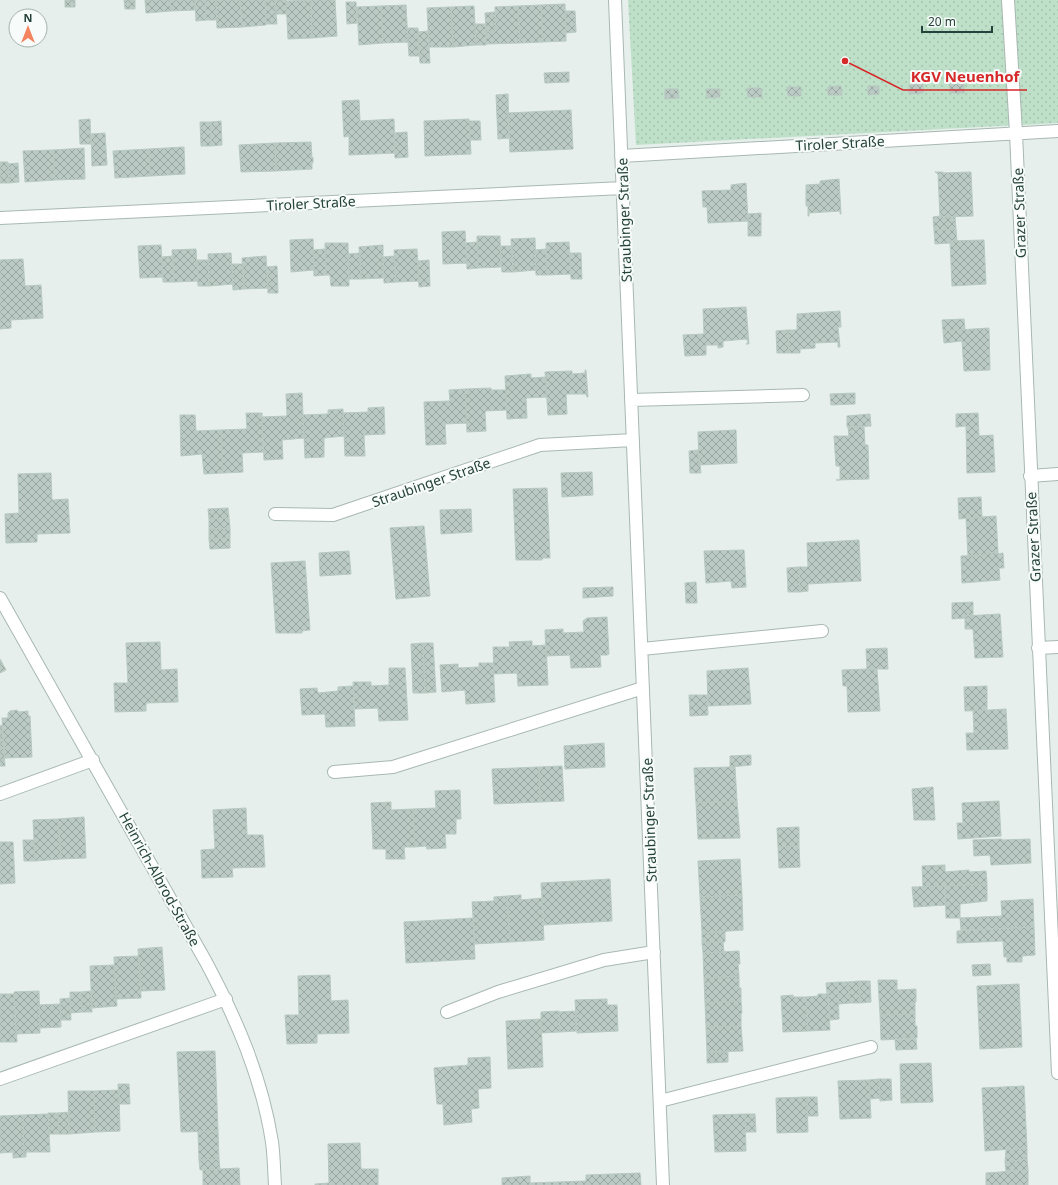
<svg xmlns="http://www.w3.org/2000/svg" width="1058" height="1185" font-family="'Noto Sans',sans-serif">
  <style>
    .grass { fill: url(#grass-dots) }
    .building { fill: url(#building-cross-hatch); stroke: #b8c9c2 }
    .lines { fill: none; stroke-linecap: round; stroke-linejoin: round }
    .minor-casing { stroke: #a8b8b2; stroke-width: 14 }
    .minor { stroke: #fff; stroke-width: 12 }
    .labels { text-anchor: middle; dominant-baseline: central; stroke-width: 4; stroke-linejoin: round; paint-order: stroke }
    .street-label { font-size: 14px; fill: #24423a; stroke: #f7fbf9 }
    .leader { fill: none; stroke: #d62828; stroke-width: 1.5 }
    .callout-dot { fill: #d62828; stroke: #f7fbf9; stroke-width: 1.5 }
    .callout-label { font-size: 15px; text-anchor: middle; font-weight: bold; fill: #d62828; stroke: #f7fbf9; stroke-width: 4; stroke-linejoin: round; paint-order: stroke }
  </style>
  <defs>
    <pattern id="grass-dots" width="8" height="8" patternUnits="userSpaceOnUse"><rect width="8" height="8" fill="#bfe0c8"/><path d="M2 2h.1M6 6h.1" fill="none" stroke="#a4c1ad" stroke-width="1.8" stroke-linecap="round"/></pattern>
    <pattern id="building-cross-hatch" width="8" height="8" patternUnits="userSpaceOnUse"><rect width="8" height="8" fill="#bbcac4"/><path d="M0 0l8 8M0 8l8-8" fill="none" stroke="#98a6a0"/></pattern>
  </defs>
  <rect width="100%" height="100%" fill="#e6efeb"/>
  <path class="grass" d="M628 0H1058V123L636 145Z"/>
  <path class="building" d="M65 0H75V7H65Z
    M124 0H135V9H125Z
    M145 0H170L171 11 146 13Z
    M170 0H195V10L171 11Z
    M195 0H205L206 20 196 21Z
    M205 0H216L217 20H206Z
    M216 0H240L242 27 217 28Z
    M240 0H265L266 25 242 27Z
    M265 0H275L277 24H266Z
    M275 0H286L287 14H276Z
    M311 0 312 38 288 39 286 1Z
    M311 0H335L337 36 312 38Z
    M346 2H356L357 23 347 24Z
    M565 4 566 41 543 42 541 5Z
    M406 5 408 42 383 43 381 6Z
    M541 5 543 42 520 43 518 6Z
    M381 6 383 43 359 45 357 7Z
    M474 6 476 45 453 47 451 7Z
    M518 6 520 43 486 44V32L496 31 495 7Z
    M451 7 453 47H429L427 8Z
    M565 11H575L576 32 566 33Z
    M495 12 496 31 486 32 485 13Z
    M475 24H485L486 45H476Z
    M407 28H418L419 56H409Z
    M428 31 430 63H420L418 32Z
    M569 72V82L545 83 544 73Z
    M923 84V93L909 94V85Z
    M949 84H964V93H950Z
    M841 86 842 95H828V87Z
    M868 86H879V94L868 95Z
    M787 87H801V96H788Z
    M747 88H761L762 97H748Z
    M665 89H678L679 98 665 99Z
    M706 89H720V97L707 98Z
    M508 94 509 138 498 139 496 95Z
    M359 100 360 121 394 119 395 153 349 155V136L344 137 342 101Z
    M571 110 573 149 510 152 508 113Z
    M90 119 91 144H80L79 120Z
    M469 119 471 154 425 156 424 121Z
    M221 121 222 145 211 146V122Z
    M469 121H480L481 140H470Z
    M200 122H211V146H201Z
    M407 132 408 157 395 158 394 133Z
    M105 133 107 165 92 166 91 134Z
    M311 142 312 158 313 157V163H312V169L276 171 275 143Z
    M275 143 276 171 241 172 239 145Z
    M184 147 185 174 150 176 149 149Z
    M84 148 85 179 55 180 53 150Z
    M149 149 150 176 115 178 113 151Z
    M53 150 55 180 25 182 23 151Z
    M0 162H8L9 183H0Z
    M18 163 19 182 9 183 8 164Z
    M935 172H943V173L971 172 973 216 940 217 938 174Z
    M839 179 841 214H840V211L809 213V216H808V206H806V185L820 184V181Z
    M746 183 748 221 708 223 707 207H703L702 191 731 190V185Z
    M761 213V236H748V214Z
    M940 216V217H955L956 229 934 230 933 217Z
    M956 229 957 241H950V243L935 244 934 230Z
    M465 231 467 263 443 264 442 232Z
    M477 236H500L501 267 478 268Z
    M535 238 536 270 513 272 511 239Z
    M313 239 314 270 291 272 290 240Z
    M984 240 986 284 952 286 950 241Z
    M477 242 478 268 467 269 466 243Z
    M569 242 571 274 547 275 546 243Z
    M325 243H348L349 286H331L330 275H326Z
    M161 245 163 277 140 278 138 246Z
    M383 245V278L361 279 359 247Z
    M500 246H512L513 272H502Z
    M196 249 198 281 174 282 172 250Z
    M325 249 326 275 314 276 313 250Z
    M417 249 419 281 396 282 394 250Z
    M546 249 547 275H536L535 250Z
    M231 253 233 284 209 286 208 254Z
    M360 253 361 279H349L348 254Z
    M570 253H581L582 279H571Z
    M173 256 174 282H163L162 257Z
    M266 256 268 288 244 289 242 258Z
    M394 256 396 282 384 283 383 257Z
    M23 259 25 286 41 285 43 318 11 320V328L0 329V260Z
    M197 260H208L209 286H198Z
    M429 260 430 286 419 287 418 261Z
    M232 264H243L244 289 233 290Z
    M277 266 278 293H268L267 267Z
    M746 307 749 344H746L748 343 747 339 723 341V347L718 348V345H706V355L685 356 683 335 704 334 703 309Z
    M840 311 841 327H838L840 347H838V342L815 343V348L800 349V353H789L788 330H797V314Z
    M964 319 965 329H961L962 330 943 331 942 320Z
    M989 328 990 370 964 371 962 341 944 343 943 331Z
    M788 330 789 353H777L776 331Z
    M585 370H586L588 397H587L586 394H566L567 414 548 415 545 372 572 371V374L585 373Z
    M531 374V378L546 377 547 397 526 398 527 418 507 419 505 376Z
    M491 388V390H506L507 410 485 411 486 431 467 432 465 389Z
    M465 389 467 423 445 424 446 444 426 445 424 402 450 401 449 390Z
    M302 393 304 438 282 440 283 459 264 460 262 417 287 416 286 394Z
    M855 393V404L831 405 830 394Z
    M384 407 385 434 364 435 365 456H345L343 413 368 412V408Z
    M343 409 344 436 324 438V457L305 458 303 415 328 414V410Z
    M246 413H262L263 452 242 453 243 472 223 473 221 430 247 429Z
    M978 413 979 436 993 435 995 472 967 473 966 426 956 427V414Z
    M870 414 871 426 847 427V416Z
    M180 415H195L196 431 221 430 223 473 204 474 202 454 181 456Z
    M848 427H864L865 445H868L869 479 836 480H840V466H836L834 436H849Z
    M736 430 737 463 699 465 698 432Z
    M698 450 701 473H690L689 451Z
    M592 472 593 495 562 497 561 473Z
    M51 473 52 500 68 499 70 533 37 534V542L6 543 5 514 19 513 18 474Z
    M547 488 550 558H543L542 560H516L513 489Z
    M981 497 982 517 959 519 958 498Z
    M228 508 229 518 209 519 208 509Z
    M471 509 472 532 441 534 440 510Z
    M996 516 998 552 987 553V555L968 556 966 518Z
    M229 518 230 528 209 529V519Z
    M424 526 430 596 396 599 390 528Z
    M230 528V538L209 539V529Z
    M230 538V548L210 549 209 539Z
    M859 540 861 581 808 584V591L800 592 799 567H808L807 543Z
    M744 550 746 587 732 588 731 581 706 583 704 551Z
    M349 551 351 574 320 576 319 553Z
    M998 552V554L1003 553 1004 568H999L1000 580 962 583 961 556 987 555V553Z
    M305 561 310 630 302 631V633H276L271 563Z
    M799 567 800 592H788L787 568Z
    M696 582 697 603H686L685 583Z
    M613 587V596L583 598V588Z
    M973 602V615L965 616V618L952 619V603Z
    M1000 614 1003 657 975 658 973 629H965V616Z
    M607 617 609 654 607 655H600L601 667 571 668 570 655 546 656 545 630 563 629V633L584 632 583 621 587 618Z
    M532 641V645L531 646 546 645 548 685 518 686 517 673 494 674 493 647H510L509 642Z
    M160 642 161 670 177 669 178 702 146 703V711L115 712 114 683H128L126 643Z
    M423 643H433L436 692 425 693Z
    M423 643 425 693H413L411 644Z
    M887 648 888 669H867L866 649Z
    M0 659 6 670 0 673Z
    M479 663H493L495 702 466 704 465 690 442 692 440 665 458 664V668L479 667Z
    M389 668H405L408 720 379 721 378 708 355 709 353 682H371V686L389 685Z
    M748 668 751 704 708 706 707 671Z
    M867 669H877L880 711 848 712 847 686H843L842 670Z
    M353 686 355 726 326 727 325 714 302 715 300 689 317 688 318 693 338 691V687Z
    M987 686V710L965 711 964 687Z
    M689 695H707L708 715 690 716Z
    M1006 709 1008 749 967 750 966 733H974L973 711Z
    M17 710 19 712 28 711V716H30L32 757 5 758 2 718H8V713L10 711Z
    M2 725 5 766H0V726Z
    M604 743 605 767 565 769 564 746Z
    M751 755V765L730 767V756Z
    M562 766 564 801 540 802 539 767Z
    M539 767 540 802 494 804 492 769Z
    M730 767H735L737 801 696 803 694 768Z
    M933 787 935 820H914L912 789Z
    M460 790 461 819H456V834H445L446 848 427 849 426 846 415 847 413 809 436 808 435 791Z
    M737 801 740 838 698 839 696 803Z
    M999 801 1001 836 958 839 957 823H963L962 803Z
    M391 802V810L413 809 415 847H404L405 859H386V849H373L371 803Z
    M246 808 247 835H263L265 867 232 868 233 877 202 878 201 850 215 849 213 810Z
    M84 817 86 858 61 859 58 819Z
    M58 819 61 859 35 861 33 820Z
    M799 827V846L778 847 777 828Z
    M1002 839V840L1030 839 1031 863 991 865 990 855 974 856 973 840Z
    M23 840H34L35 861H24Z
    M0 842H13L15 883 0 884Z
    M799 846 800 867 779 868 778 847Z
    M740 859 742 895 700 897 698 861Z
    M945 865V872L969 870V872L986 871 987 884 923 887 922 866Z
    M610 879 612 921 544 925 541 883Z
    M987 884V901L960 904V918H946L945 886Z
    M945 886V905L914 907 912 887Z
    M521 895V900L542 898 544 940 510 942 507 896Z
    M742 895 743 930 702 933 700 897Z
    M507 896 510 942 475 944 472 902 494 901V897Z
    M1033 899 1034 927 961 930 960 918 1002 916 1001 901Z
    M473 918 475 959 406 963 404 922Z
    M1034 927 1035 955 1022 956V962H1007V957H1004L1003 941 957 943V931Z
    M725 931V942L702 943V933Z
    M723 942 724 952 703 953 702 943Z
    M162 947 165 990 141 991 138 949Z
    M739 951 740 964H738L739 976 704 978 703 953Z
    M139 956 141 998 116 999 114 957Z
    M990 964 991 975 973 976 972 965Z
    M114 965 117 1006 92 1008 90 966Z
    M330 975 331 1001 348 1000 349 1033 317 1034V1043L287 1044 285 1015H299L298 976Z
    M739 976V988H741V1001L705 1003 704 978Z
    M878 980H897V990L916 989V1002H915V1014L880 1015Z
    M859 981H870L871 1002 860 1003Z
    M859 981 860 1003H850L848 982Z
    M838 982H848L850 1003 839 1004Z
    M838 982 839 1019 830 1020 828 994H827L826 983Z
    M1019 984 1022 1047 980 1049 977 986Z
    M39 991 40 1033 16 1034 14 992Z
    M91 991 92 1012H82L81 992Z
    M70 992H81L82 1012 71 1013Z
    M0 994H14L17 1042H0Z
    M818 994H828L830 1030 808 1031 806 997 818 996Z
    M793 995V997H806L808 1031 783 1032 781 996Z
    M70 998 71 1020H61L60 999Z
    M607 999V1005H617L618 1031 577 1033 575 1000Z
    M741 1001 742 1013 741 1014V1026L706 1027 705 1003Z
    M60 1004 61 1027 40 1028 39 1005Z
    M559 1011 560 1032 541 1033V1012Z
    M576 1011V1031L560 1032 559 1012Z
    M915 1014V1026H917V1038L881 1040 880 1015Z
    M541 1019 543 1067 508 1069 506 1021Z
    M741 1026 743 1051 707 1052 706 1027Z
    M916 1039 917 1049 896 1050 895 1040Z
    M215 1051 218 1131 181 1132 177 1052Z
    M707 1052H728V1062L707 1063Z
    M490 1057 491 1088 478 1089 479 1108 471 1109 472 1122 444 1125 443 1104H437L434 1068 468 1065V1058Z
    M931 1063 933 1102 901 1103 900 1064Z
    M879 1079H891L892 1100 880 1101Z
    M879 1079 880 1098 870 1099 869 1080Z
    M869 1080 871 1118 840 1119 838 1081Z
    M118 1084H129L130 1104H119Z
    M1024 1086 1027 1148 985 1151 982 1088Z
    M119 1090 120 1131 95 1132 94 1091Z
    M68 1091H94L95 1132 69 1134Z
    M807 1097H817L818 1116H807Z
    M807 1097 808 1132 777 1133 776 1098Z
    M69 1112V1134H59L58 1113Z
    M48 1113H58L59 1134H49Z
    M48 1114 50 1152H26V1157H24L23 1115Z
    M745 1114 746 1151 715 1152 713 1115Z
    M745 1114H755L756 1132H746Z
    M23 1115 24 1157 13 1158V1152L0 1153V1116Z
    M216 1131H218L219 1159 199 1160 198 1132Z
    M360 1143 361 1169H378V1185H315V1184L329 1183 328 1144Z
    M1027 1148V1159L1005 1162 1006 1150Z
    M219 1159 220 1169 200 1170 199 1160Z
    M1027 1159 1028 1170 1006 1171 1005 1162Z
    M239 1168 240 1185H203V1170Z
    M1028 1170V1185H986V1173Z
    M640 1173 641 1185H502V1178L530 1176V1183L586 1181V1175Z"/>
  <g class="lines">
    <defs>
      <path id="minor" d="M615 0 663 1185
        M1008 0 1016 133 1058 1073
        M621 156 1058 131
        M0 218 623 188
        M631 400 803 395
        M1030 476 1058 474
        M275 514 333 515 540 445 633 440
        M0 598 206 962C237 1020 262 1078 272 1142 274 1156 274 1171 275 1185
        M1038 648 1058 647
        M642 649 822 631
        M334 772 393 767 643 688
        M0 794 93 760
        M447 1012 498 992 604 960 654 952
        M0 1079 226 999
        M660 1101 871 1047"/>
    </defs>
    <use href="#minor" class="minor-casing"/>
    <use href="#minor" class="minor"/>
  </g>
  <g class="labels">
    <g class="street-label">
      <text transform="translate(840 143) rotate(-3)">Tiroler Straße</text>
      <text transform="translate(311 203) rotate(-3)">Tiroler Straße</text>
      <text transform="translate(1019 213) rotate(-92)">Grazer Straße</text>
      <text transform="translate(624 220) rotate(-92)">Straubinger Straße</text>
      <text transform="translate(431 482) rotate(-19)">Straubinger Straße</text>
      <text transform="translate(1033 537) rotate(-93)">Grazer Straße</text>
      <text transform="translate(649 820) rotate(-92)">Straubinger Straße</text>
      <text transform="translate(160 879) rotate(61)">Heinrich-Albrod-Straße</text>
    </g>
  </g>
  <path class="leader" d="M845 61L903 90H1027"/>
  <circle class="callout-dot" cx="845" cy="61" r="4"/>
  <g class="callout-label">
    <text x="965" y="82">KGV Neuenhof</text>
  </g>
  <g transform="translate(28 28)"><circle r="19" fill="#f7fbf9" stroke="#a3b1ad"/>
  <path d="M0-3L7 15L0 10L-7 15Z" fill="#f4845f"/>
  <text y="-6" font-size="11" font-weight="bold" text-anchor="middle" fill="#24423a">N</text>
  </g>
  <path d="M922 26v6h70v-6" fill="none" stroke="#24423a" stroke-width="2"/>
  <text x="928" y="26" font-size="12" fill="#24423a" stroke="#f7fbf9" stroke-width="3" paint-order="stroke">20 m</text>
</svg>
